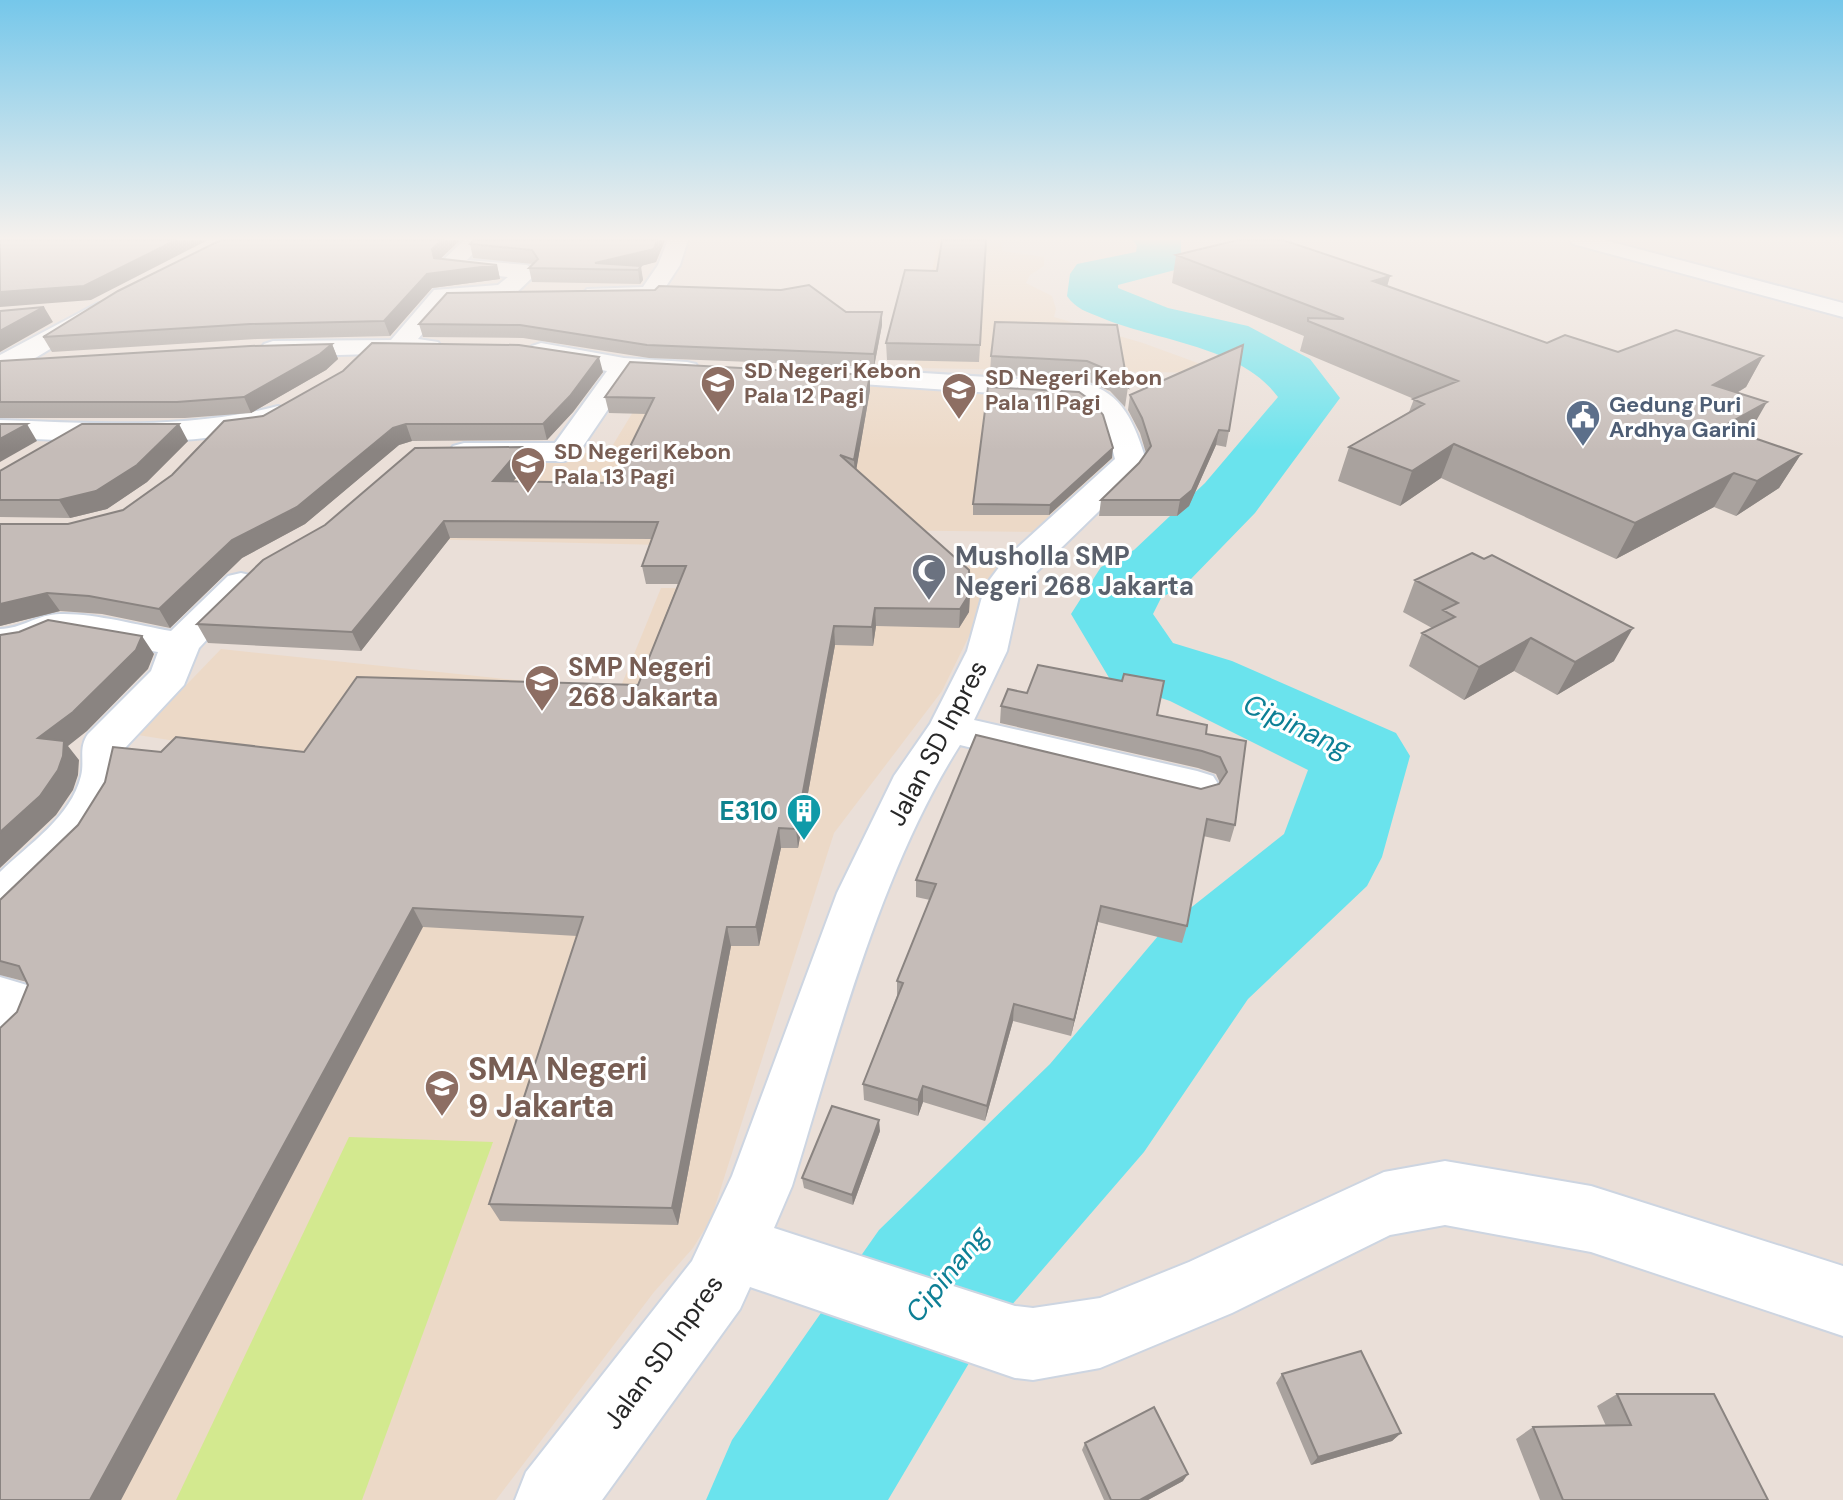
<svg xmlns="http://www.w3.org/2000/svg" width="1843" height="1500" font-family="'DM Sans',sans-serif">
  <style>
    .education { fill: #ecd9c7 }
    .pitch { fill: #d3e98f }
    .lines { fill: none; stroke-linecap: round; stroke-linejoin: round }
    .river { fill: #6ae3ed; fill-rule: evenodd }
    .minor-casing { stroke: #cdd5e1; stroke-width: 4 }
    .tertiary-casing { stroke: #cdd5e1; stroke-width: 4 }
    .minor { fill: #fff; fill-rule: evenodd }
    .tertiary { fill: #fff; fill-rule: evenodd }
    .wall { fill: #a9a29e }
    .shaded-wall { fill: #8a8481 }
    .building { fill: #c5bcb8; stroke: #8a8481; stroke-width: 2 }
    .labels { text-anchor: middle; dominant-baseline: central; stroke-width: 6; stroke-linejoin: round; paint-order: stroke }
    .far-education-label { font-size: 22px; font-weight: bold; fill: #785e54; stroke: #fff; text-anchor: start }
    .far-service-label { font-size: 22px; font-weight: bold; fill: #4e5e75; stroke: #fff; text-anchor: start }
    .worship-label { font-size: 26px; font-weight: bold; fill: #5b616d; stroke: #fff; text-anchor: start }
    .education-label { font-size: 26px; font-weight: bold; fill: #785e54; stroke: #fff; text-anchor: start }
    .street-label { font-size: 26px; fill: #272727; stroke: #fff }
    .culture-label { font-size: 26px; font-weight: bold; fill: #0d838f; stroke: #fff; text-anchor: end }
    .water-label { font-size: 28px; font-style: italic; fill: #0d7f95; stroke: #fff }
    .near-education-label { font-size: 32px; font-weight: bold; fill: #785e54; stroke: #fff; text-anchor: start }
  </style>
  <rect width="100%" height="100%" fill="#eadfd8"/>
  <path class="education" d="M938 240H1001L1002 251 1044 257V266L1030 275 1026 283 1052 296 1056 309 1054 317 1143 343 1206 366 1208 373 914 368Z
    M656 374 902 376 1108 387 1123 456 1041 532 775 529 662 545 373 538 538 453H608Z
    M795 565 1003 567 942 691 834 833 711 1219 693 1248 654 1292 496 1500H0L268 756 138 735 221 649 619 691 661 588 789 589Z"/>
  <path class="pitch" d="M349 1137 493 1142 362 1500H176Z"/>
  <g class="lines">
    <path class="river" d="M1133 240H1181V260L1175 270 1118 285V288L1168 308 1248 326 1310 359 1340 398 1255 513 1188 582 1161 598 1153 614 1173 643 1232 661 1396 733 1410 756 1382 857 1367 886 1248 999 1144 1152 985 1336 888 1500H706L732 1440 879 1230 1050 1064 1164 929 1284 834 1308 770 1170 701 1111 681 1071 614 1101 567 1134 550 1205 483 1278 397C1241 346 1157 341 1102 318 1087 312 1076 309 1067 296L1070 274 1077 264 1136 252 1137 246Z"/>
    <defs>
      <path id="minor" d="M464 240H486L467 260 527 265 538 272 512 297 449 302 418 339 438 342 442 347 438 352 273 357 264 354 260 349 264 344 273 341 391 340 434 290 498 285 508 277 441 270 438 265Z
        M668 240H688L680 265 659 297C637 304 609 304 587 299L583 294 587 289 643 287 658 265Z
        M98 303 106 305 110 310 106 315 32 360 0 373V355Z
        M541 343 624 358 687 362 696 364 700 370 696 376 687 378 632 374 575 458 564 461H464L453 458 449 452 453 446 464 443H555L607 371 532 356 528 351 532 346Z
        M812 366 1084 383C1123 392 1135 425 1146 460L1134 477 1021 587 1007 651 974 720 1197 771 1213 776 1220 787 1213 798 1197 803 960 745C880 871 836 1043 792 1186L774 1228 1015 1306 1033 1308 1100 1298 1189 1262 1384 1172 1445 1161 1591 1186 1843 1266V1336L1591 1252 1445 1225 1390 1235 1232 1313 1100 1368 1033 1380 1015 1378 750 1287 740 1309 602 1500H515L526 1472 692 1261 732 1176 837 893 894 776 930 724 967 651 985 586 1006 558 1115 459C1109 435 1104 410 1079 399L803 380 799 374 803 368Z
        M278 406 288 409 292 415 288 421C196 451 96 440 0 438V420C96 423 184 430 278 406Z
        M241 573 254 576 259 584 199 648 184 685 125 748C129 826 68 866 18 917L0 923V872C29 844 71 817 81 776 85 760 78 748 88 734L151 671 158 652 61 636 32 648 0 653V629C21 629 38 614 60 614 94 613 137 625 171 631L228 576Z
        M0 977 37 988 45 1005C40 1031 24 1045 0 1054Z"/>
      <path id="tertiary" d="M1570 240H1604L1843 303V317L1573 244Z"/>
    </defs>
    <use href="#minor" class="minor-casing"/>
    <use href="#tertiary" class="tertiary-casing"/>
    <use href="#minor" class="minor"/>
    <use href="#tertiary" class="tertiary"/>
  </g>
  <path class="wall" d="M221 240H460L440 259 497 265 500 279 432 288 390 336 257 339 52 352 43 337Z
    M474 240H665L656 262 640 266 643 280 640 284 532 282 529 268 533 264 473 258 470 244Z
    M987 240 979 362 887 360 886 343 937 271Z
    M1176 255 1390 276 1387 286 1547 343 1618 352 1763 356 1746 387 1737 393 1748 435 1747 436 1801 454 1779 488 1736 516 1714 507 1616 559 1441 478 1400 506 1338 481 1349 447 1409 412 1414 399 1300 351 1304 336 1172 283Z
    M846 312 882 325 874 367 649 358 523 338 423 337 419 324Z
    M1117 325 1128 387 1125 407 1110 391 1085 380 990 374 991 356Z
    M332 344 338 359 326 370 251 413 185 418H0V361Z
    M603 372 573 412 547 440 412 441 399 445 305 524 242 558 170 628 102 614 60 611 0 626V524H68L123 510 172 475Z
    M870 390 856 470 970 593 969 612 959 628 876 626 873 646 835 645 798 848H781L759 946H731L678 1225 500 1221 489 1204 577 936 423 927 17 1012 28 985 27 982 0 975V900L161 752H304L638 685 678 584H646L642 566 652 539 450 538 361 651 208 643 197 624 522 447 527 464 513 482 612 483 646 414 609 413 605 397Z
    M1130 395 1229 431 1226 447 1216 445 1189 506 1177 516H1099L1101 500 1139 463 1146 453 1140 433 1128 410Z
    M188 441 147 482 107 509 70 518 0 517V471Z
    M1112 458 1049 515H973V504Z
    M1415 580 1614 661 1557 695 1514 671 1464 700 1409 666 1422 633 1432 628 1403 612Z
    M1001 706 1157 715 1206 734 1246 741 1235 825 1230 842 1203 836 1187 926 1182 943 1098 922 1071 1036 1013 1021 985 1121 923 1102 918 1116 864 1100 863 1084 897 996V981L930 900 916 897V880L1220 783 1216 774 1198 768 1000 723Z
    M880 1131 853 1205 804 1188 802 1178Z
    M1282 1374 1401 1433 1392 1441 1311 1465 1276 1383Z
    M1617 1394 1768 1500H1540L1516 1439 1533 1427 1606 1426 1597 1406Z
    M1085 1443 1183 1481 1148 1500H1104L1082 1450Z"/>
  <path class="shaded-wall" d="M176 240H208L91 300 0 307V292Z
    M442 240H460L436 263 432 249Z
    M657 240H665L656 262 626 270 595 263Z
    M497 265 500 279 432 288 390 336 384 321 427 274Z
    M641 266 643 280 640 284 638 270Z
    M1390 276 1382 304 1373 281Z
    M44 307 53 322 0 352V331Z
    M882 312V325L874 367V354Z
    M332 344 338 359 326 370 251 413 244 397Z
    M1763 356 1746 387 1696 417 1713 385Z
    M599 357 603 372 573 412 547 440 543 424Z
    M870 375V390L855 477 854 460Z
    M1767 402 1748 435 1704 460 1722 427Z
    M27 424 37 441 0 462V439Z
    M179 424 188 441 147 482 107 509 70 518 59 500Z
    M406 424 412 441 399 445 305 524 242 558 170 628 159 609 232 540 393 428Z
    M1219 430 1216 445 1189 506 1177 516 1180 500Z
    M1454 444 1441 478 1400 506 1412 471Z
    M522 447 527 464 499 499 493 481Z
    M1113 448 1112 458 1049 515 1050 505Z
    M1801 454 1779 488 1736 516 1757 481Z
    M1734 473 1714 507 1616 559 1635 523Z
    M444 521 450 538 361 651 352 632Z
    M47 593 60 611 0 626V604Z
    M970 593 969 612 959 628 960 609Z
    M875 608 876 626 873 646 872 627Z
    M834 626 835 645 798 848 796 829Z
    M1633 628 1614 661 1557 695 1575 662Z
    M142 636 154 654 148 669 87 731 68 746 79 760 78 775 73 790 56 815 0 868V832L38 738Z
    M1531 638 1514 671 1464 700 1479 667Z
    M779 828 781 848 759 946 756 927Z
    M1101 906 1098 922 1071 1036 1074 1020Z
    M413 908 423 927 121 1500H90Z
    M727 927 731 946 678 1225 672 1208Z
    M1014 1004 1013 1021 985 1121 987 1106Z
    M923 1086V1102L918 1116V1100Z
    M879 1120 880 1131 853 1205 852 1195Z
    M1401 1433 1392 1441 1311 1465 1318 1457Z
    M1188 1474 1183 1481 1148 1500H1140Z"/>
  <path class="building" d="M0 240H176L84 286 0 292Z
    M221 240H442L432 249 434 258 497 265 427 274 384 321 250 324 43 337 118 291Z
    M474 240H657L654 249 595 263 641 266 638 270 529 268 538 259 532 250 470 244Z
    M942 240H986L980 345 886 343 905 270 937 271Z
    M1238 240H1283L1390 276 1373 281 1547 343 1565 335 1618 352 1676 330 1763 356 1713 385 1767 402 1722 427 1801 454 1757 481 1734 473 1635 523 1454 444 1412 471 1349 447 1424 404 1413 399 1458 381 1308 321V318L1344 319 1176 255Z
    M809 285 846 312H882L874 354 647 345 520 325 419 324 447 293 655 290 659 286 781 290Z
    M44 307 0 331V311Z
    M995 322 1117 325 1128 387 1113 372 1087 361 991 356Z
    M372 343 519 345 599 357 570 396 543 424H406L393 428 297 507 232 540 159 609 89 596 47 593 0 604V524H68L123 510 172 475 224 421 263 416 343 371Z
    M332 344 320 354 244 397 177 402H0V361L250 346Z
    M1243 345 1229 431 1219 430 1192 490 1180 500H1101L1139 463 1151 446 1142 418 1130 395Z
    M630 362 870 375 854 460 840 455 969 570 970 593 960 609 875 608 872 627 834 626 796 829 779 828 756 927H727L672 1208 489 1204 583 917 413 908 90 1500H0V1028L17 1012 28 985 19 966 0 961V900L78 825 105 782 113 747 161 752 176 737 304 752 357 677 638 685 686 566H642L658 522 444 521 352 632 197 624 263 560 325 525 415 448 522 447 493 481 612 483 654 398 605 397Z
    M988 387 1079 392 1093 402 1103 415 1113 448 1050 505 973 504Z
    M0 424H27L0 439Z
    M82 424H179L137 465 96 491 59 500H0V471Z
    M1472 553 1484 559 1492 555 1633 628 1575 662 1531 638 1479 667 1422 633 1455 617 1443 610 1458 603 1415 580Z
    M48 620 142 636 136 650 73 712 38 738 64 741 63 756 58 770 40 796 0 832V635L19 632Z
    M1038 665 1122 681 1124 674 1164 681 1157 715 1207 725 1206 734 1246 741 1235 825 1207 819 1187 926 1101 906 1074 1020 1014 1004 987 1106 923 1086 918 1100 863 1084 903 983 897 981 936 884 916 880 976 735 1201 789 1219 784 1227 772 1220 757 1202 751 1001 706 1008 689 1027 693Z
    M832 1106 879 1120 852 1195 802 1178Z
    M1361 1351 1401 1433 1318 1457 1282 1374Z
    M1617 1394H1714L1768 1500H1563L1533 1427 1631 1425Z
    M1154 1407 1188 1474 1140 1500H1111L1085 1443Z"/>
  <linearGradient id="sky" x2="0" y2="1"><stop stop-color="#75c7ea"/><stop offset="0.53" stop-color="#f6f1ed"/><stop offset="1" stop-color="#f6f1ed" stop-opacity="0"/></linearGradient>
  <rect width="1843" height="450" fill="url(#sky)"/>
  <defs>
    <symbol id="school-pin" viewBox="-11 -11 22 30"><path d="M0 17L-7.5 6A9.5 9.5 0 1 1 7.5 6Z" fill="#8d6e63" stroke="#fff"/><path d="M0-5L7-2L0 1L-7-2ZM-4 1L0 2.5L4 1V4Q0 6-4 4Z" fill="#fff"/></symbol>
    <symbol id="civic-pin" viewBox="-11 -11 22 30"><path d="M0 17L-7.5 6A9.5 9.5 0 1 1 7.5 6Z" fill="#5c6f8a" stroke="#fff"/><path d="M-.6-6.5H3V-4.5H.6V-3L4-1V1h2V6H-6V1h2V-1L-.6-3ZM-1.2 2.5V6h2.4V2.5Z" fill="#fff"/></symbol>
    <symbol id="mosque-pin" viewBox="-11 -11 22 30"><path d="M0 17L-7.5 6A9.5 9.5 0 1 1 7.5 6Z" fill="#6b7280" stroke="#fff"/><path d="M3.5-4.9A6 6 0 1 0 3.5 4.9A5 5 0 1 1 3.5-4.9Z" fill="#fff"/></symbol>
    <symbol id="building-pin" viewBox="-11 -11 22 30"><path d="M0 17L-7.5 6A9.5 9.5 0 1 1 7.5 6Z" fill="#0f9aa8" stroke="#fff"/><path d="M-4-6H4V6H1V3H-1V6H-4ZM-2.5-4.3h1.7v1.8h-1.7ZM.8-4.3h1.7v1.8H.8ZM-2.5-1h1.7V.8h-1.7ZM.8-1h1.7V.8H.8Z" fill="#fff"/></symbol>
  </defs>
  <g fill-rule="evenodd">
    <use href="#school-pin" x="698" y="363" width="40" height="54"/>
    <use href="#school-pin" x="939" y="370" width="40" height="54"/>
    <use href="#civic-pin" x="1563" y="397" width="40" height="54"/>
    <use href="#school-pin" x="508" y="444" width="40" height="54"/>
    <use href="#mosque-pin" x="909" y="551" width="40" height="54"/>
    <use href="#school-pin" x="522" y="662" width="40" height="54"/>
    <use href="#building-pin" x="784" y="791" width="40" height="54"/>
    <use href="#school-pin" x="422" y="1067" width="40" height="54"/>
  </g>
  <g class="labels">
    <g class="far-education-label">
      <text x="744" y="370">SD Negeri Kebon<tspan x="744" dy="25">Pala 12 Pagi</tspan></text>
      <text x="985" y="377">SD Negeri Kebon<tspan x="985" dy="25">Pala 11 Pagi</tspan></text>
      <text x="554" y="451">SD Negeri Kebon<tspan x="554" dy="25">Pala 13 Pagi</tspan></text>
    </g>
    <g class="far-service-label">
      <text x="1609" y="404">Gedung Puri<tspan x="1609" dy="25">Ardhya Garini</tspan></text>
    </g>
    <g class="worship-label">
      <text x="955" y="556">Musholla SMP<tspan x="955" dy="30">Negeri 268 Jakarta</tspan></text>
    </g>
    <g class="education-label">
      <text x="568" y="667">SMP Negeri<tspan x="568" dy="30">268 Jakarta</tspan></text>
    </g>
    <g class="street-label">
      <text transform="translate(937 743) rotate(-62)">Jalan SD Inpres</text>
      <text transform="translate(663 1352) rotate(-54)">Jalan SD Inpres</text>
    </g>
    <g class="culture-label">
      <text x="778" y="811">E310</text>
    </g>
    <g class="water-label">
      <text transform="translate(1297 726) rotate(25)">Cipinang</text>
      <text transform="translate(947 1274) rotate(-51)">Cipinang</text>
    </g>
    <g class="near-education-label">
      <text x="468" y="1069">SMA Negeri<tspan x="468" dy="37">9 Jakarta</tspan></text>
    </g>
  </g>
</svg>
